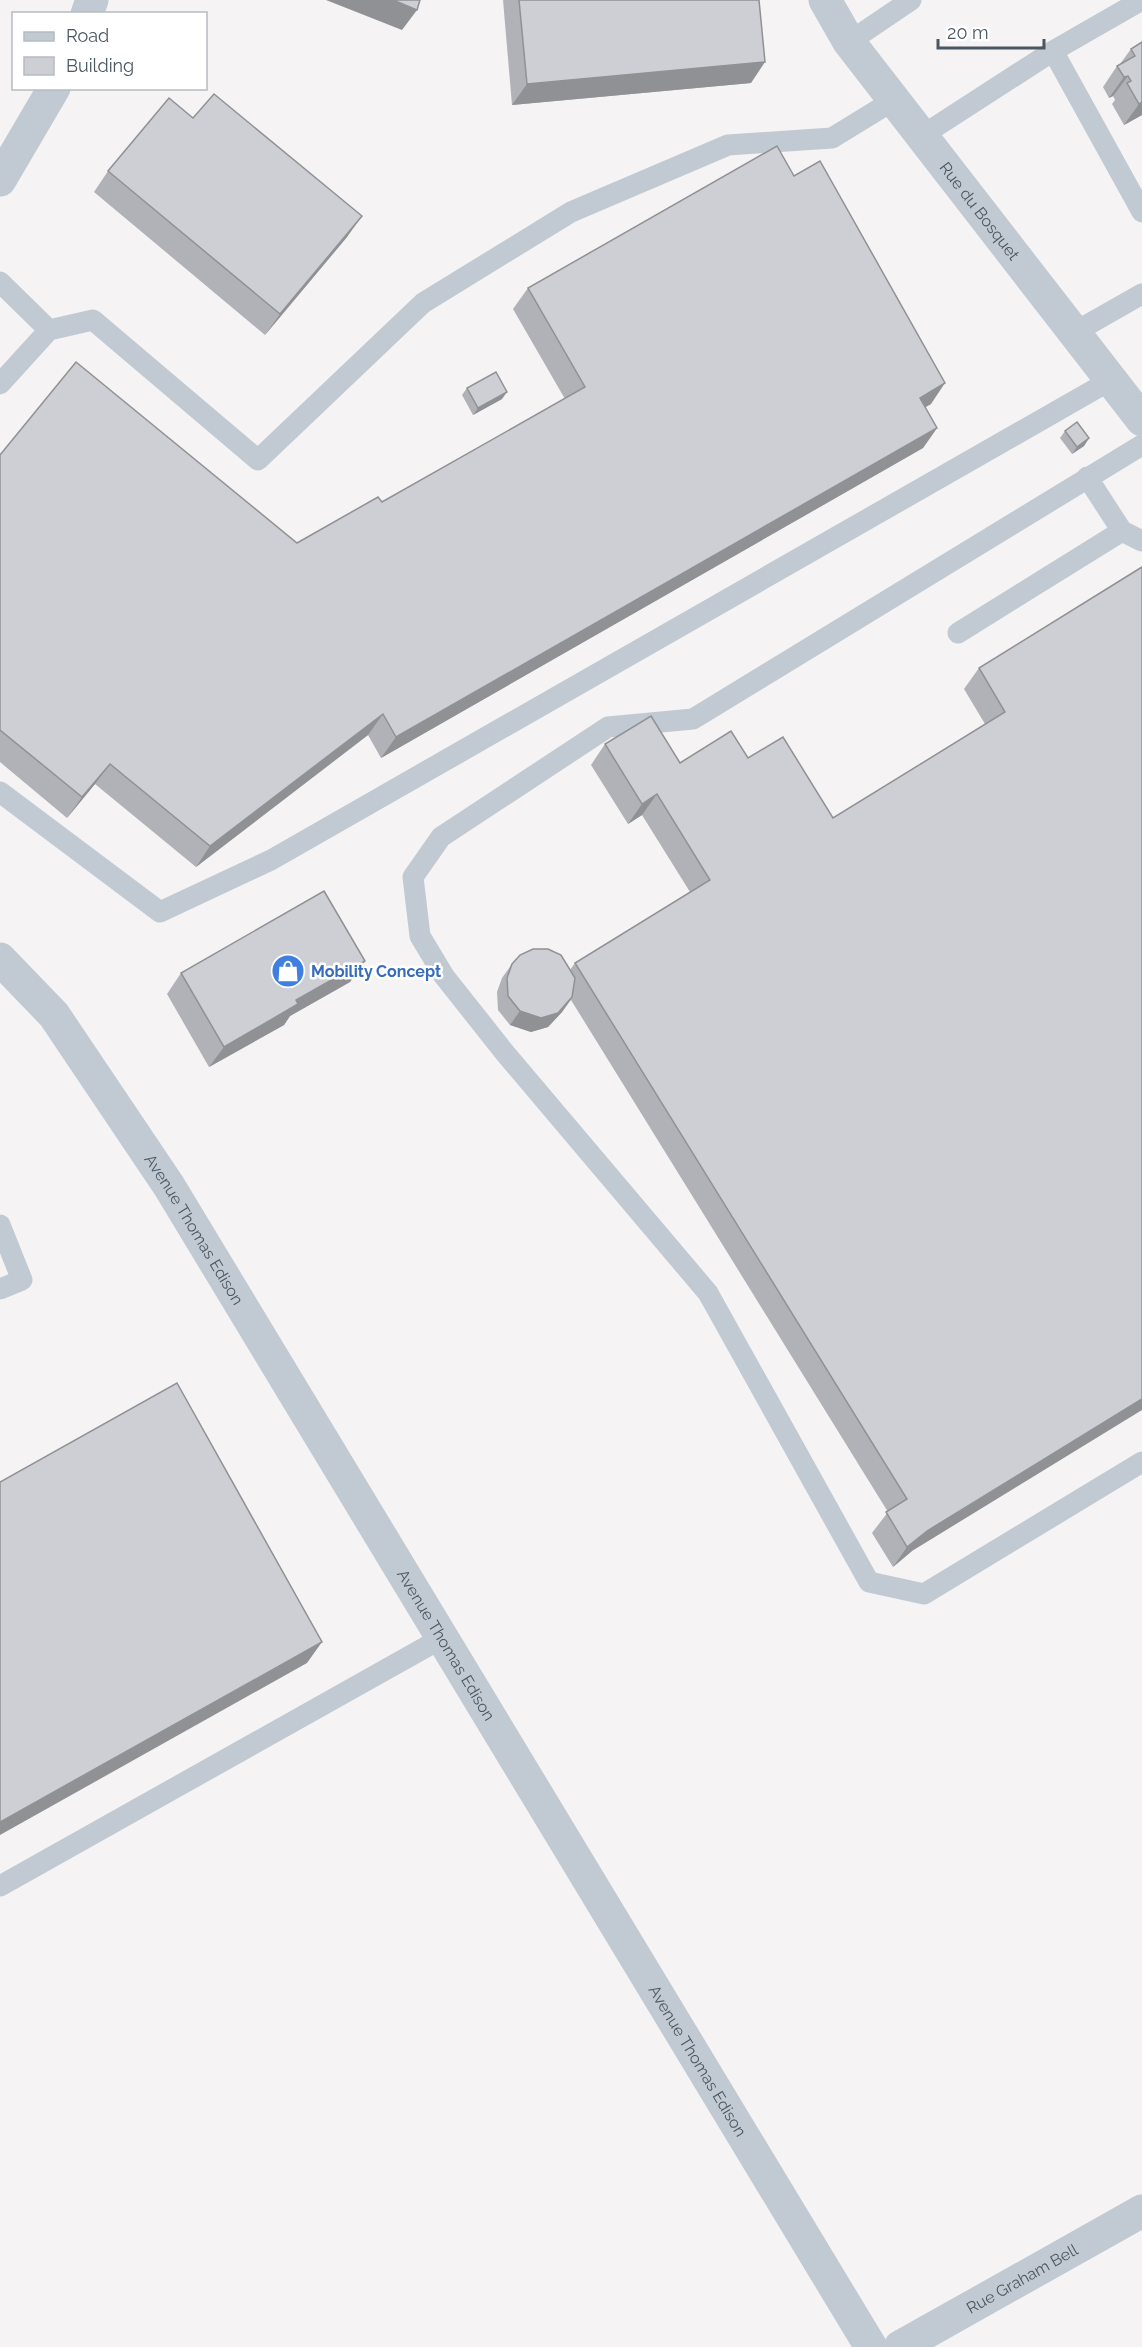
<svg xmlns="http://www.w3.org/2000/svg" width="1142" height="2347" font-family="Raleway,sans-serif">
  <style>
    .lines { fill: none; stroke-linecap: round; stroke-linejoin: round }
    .service { stroke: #c1cad2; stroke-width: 21 }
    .minor { stroke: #c1cad2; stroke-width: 33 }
    .wall { fill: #b0b2b7 }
    .shaded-wall { fill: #909195 }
    .building { fill: #cdcfd5; stroke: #909195; stroke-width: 1.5 }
    .labels { text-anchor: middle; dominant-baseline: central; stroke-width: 5; stroke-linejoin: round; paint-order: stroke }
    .street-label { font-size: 16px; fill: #4a5661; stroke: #fff }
    .shop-label { font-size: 16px; font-weight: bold; fill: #366cbe; stroke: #fff; text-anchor: start }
  </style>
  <rect width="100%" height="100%" fill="#f5f3f3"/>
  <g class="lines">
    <path class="service" d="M849 42 911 0
      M1053 51 1142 212
      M923 135 1053 51 1142 0
      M0 282 49 330 93 320 258 460 423 303 571 212 728 145 832 138 894 100
      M1075 332 1142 294
      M0 384 49 330
      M1142 445 693 719 608 727 441 837 413 877 420 936 444 976 505 1053 708 1293 869 1582 924 1594 1142 1462
      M1087 477 1122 531 1142 541
      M958 633 1122 531
      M0 792 160 912 271 860 1111 380
      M0 1225 22 1280 0 1289
      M0 1886 442 1638"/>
    <g class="minor">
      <path id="s1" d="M825 0 849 42 1142 420"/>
      <path d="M87 14 92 0"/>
      <path d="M0 180 54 88"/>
      <path id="s2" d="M0 959 54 1015 169 1186 871 2347"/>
      <path id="s3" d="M900 2347 1142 2211"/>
    </g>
  </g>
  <path class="wall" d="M503 0H759L751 83 512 105Z
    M1142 42V115L1124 125 1112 104 1115 100 1113 96 1109 98 1103 87 1117 66 1120 64 1131 49Z
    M193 118 347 237 265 335 94 192 108 171Z
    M794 176 931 404 925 407 937 428 923 448 381 758 368 735 196 867 95 784 67 818 0 762V455L297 543 382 502 565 399 513 309 528 288Z
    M467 388 502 399 473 415 462 395Z
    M1065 431 1089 438 1084 446 1072 454 1060 438Z
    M1142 567 912 1551 893 1567 872 1533 888 1512 571 1000 562 1012 548 1027 531 1032 510 1025 498 1010 497 992 502 978 512 964 570 970 575 963 690 892 642 815 628 824 591 765 605 744 680 763 748 758 833 818 985 724 964 689 979 668Z
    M365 961 350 982 290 1016 284 1025 209 1067 167 994 181 973Z"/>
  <path class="shaded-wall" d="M326 0H393L417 10 402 30Z
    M765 62 751 83 512 105 527 84Z
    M1128 76 1113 96 1109 98 1124 77Z
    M1142 102V115L1124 125 1139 104Z
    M362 216 347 237 265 335 280 314Z
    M945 383 931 404 905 419 920 398Z
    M507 392 502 399 473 415 478 408Z
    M937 428 923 448 381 758 396 737Z
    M1089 438 1084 446 1072 454 1077 447Z
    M383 714 368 735 196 867 210 846Z
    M110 764 95 784 67 818 82 797Z
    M657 794 642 815 628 824 642 804Z
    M365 961 350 982 290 1016 284 1025 209 1067 224 1047 296 1000Z
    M572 997 562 1012 548 1027 531 1032 510 1025 520 1011Z
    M1142 1399V1410L912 1551 893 1567 907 1547 927 1531Z
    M322 1642 307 1663 0 1835V1822Z"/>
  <path class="building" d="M393 0H420L417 10Z
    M519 0H759L765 62 527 84Z
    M1142 42V102L1139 104 1127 83 1131 81 1128 76 1124 77 1117 66 1135 56 1131 49Z
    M214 94 362 216 280 314 108 171 169 98 193 118Z
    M777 146 794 176 820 161 945 383 920 398 937 428 396 737 383 714 210 846 110 764 82 797 0 730V455L76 362 297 543 378 497 382 502 585 387 528 288Z
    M496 372 507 392 478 408 467 388Z
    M1077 422 1089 438 1077 447 1065 431Z
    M1142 567V1399L927 1531 907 1547 886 1512 907 1499 575 963 710 880 657 794 642 804 605 744 651 716 680 763 731 731 748 758 783 737 833 818 1005 712 979 668Z
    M324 891 365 961 296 1000 298 1004 224 1047 181 973Z
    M533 949H548L561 955 575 978 572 997 558 1013 541 1018 520 1011 508 996 507 978 512 964 520 955Z
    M177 1383 322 1642 0 1822V1482Z"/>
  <defs>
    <symbol id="shop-disc" viewBox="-11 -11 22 22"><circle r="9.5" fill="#3f7fe0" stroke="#fff"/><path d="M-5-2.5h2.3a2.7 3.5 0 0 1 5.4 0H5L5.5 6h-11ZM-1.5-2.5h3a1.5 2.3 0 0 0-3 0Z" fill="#fff"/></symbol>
  </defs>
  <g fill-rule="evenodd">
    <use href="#shop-disc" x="269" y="952" width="38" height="38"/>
  </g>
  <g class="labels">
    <g class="street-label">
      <text stroke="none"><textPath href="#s1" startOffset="262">Rue du Bosquet</textPath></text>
      <text stroke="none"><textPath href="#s2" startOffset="334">Avenue Thomas Edison</textPath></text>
      <text stroke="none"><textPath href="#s2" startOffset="820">Avenue Thomas Edison</textPath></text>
      <text stroke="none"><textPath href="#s2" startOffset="1306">Avenue Thomas Edison</textPath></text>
      <text stroke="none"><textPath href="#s3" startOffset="140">Rue Graham Bell</textPath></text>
    </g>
    <g class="shop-label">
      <text x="311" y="971">Mobility Concept</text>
    </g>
  </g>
  <rect x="12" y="12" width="195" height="78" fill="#ffffff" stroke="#b7bbc0" stroke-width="1.5"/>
  <rect x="24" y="32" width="30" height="9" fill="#c1cad2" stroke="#b7bbc0" stroke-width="1.5"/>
  <text x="66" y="42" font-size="18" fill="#4a5661">Road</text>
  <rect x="24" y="57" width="30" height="18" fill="#cdcfd5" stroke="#b7bbc0" stroke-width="1.5"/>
  <text x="66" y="72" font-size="18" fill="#4a5661">Building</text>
  <path d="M938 39v9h106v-9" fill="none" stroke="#4a5661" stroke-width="3"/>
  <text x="947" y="39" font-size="18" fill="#4a5661" stroke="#ffffff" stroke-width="4.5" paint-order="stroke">20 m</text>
</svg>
